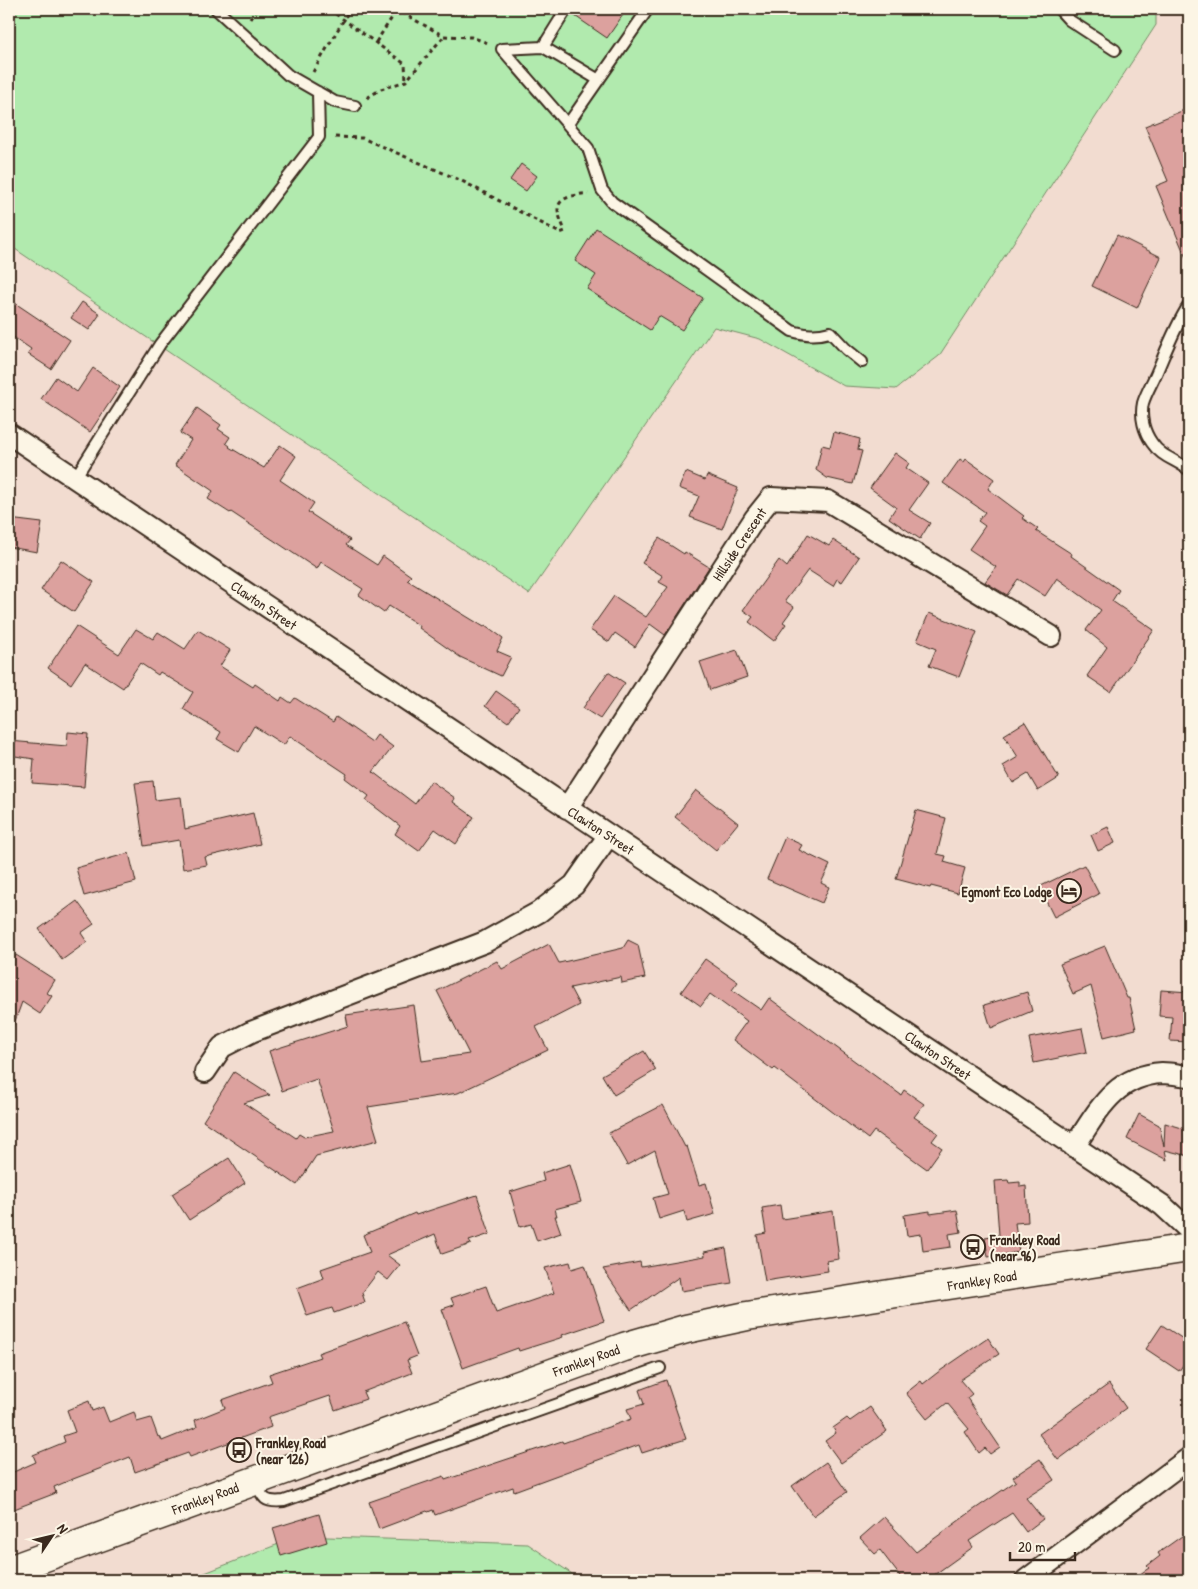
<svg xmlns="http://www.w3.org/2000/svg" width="1198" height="1589" font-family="'Patrick Hand',sans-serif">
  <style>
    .green { fill: #b1eaae; stroke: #768a66 }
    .building { fill: #dca19e; stroke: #3b2a1e }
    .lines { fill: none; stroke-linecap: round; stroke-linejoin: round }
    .lane-casing { stroke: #3b2a1e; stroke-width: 14 }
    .street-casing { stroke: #3b2a1e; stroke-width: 24 }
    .secondary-casing { stroke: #3b2a1e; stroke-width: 31 }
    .path { stroke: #3b2a1e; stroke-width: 3; stroke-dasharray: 4 4; stroke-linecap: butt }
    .lane { stroke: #fcf5e5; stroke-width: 10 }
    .street { stroke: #fcf5e5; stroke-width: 20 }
    .secondary { stroke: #fcf5e5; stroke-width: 28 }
    .labels { text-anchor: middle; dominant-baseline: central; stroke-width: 4; stroke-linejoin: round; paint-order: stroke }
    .street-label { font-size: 14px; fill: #3b2a1e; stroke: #fcf5e5 }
    .poi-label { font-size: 14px; font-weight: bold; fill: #3b2a1e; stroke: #fcf5e5; text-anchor: start }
  </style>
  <rect width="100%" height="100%" fill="#f2dcd0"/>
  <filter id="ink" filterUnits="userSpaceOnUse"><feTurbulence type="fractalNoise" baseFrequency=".02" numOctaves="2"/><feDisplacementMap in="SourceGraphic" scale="10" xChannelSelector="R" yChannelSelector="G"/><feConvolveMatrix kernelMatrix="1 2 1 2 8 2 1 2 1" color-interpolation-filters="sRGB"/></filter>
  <g filter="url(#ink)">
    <path class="green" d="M9 9H1156V25L939 356 896 389 844 386 760 339 714 327 529 594 9 245Z
      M299 1536 528 1544 581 1580H187Z"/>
    <path class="building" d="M573 9H627L607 38 572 14Z
      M1189 108V265L1156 186 1168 181 1145 126Z
      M521 164 537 176 526 191 510 180Z
      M596 228 703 298 682 330 659 316 650 330 587 289 596 275 575 261Z
      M1117 235 1161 257 1137 308 1092 286Z
      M9 299 70 340 51 369 28 354 31 349 9 334Z
      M82 302 100 314 89 330 71 318Z
      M93 368 120 387 90 432 41 399 56 377 77 392Z
      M197 408 221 425 218 429 230 437 226 443 230 446 229 447 264 468 280 445 296 456 280 480 314 503 308 512 350 540 346 545 377 565 383 556 411 576 407 580 484 627 485 625 503 638 497 651 511 657 501 676 460 657 419 628 420 626 389 606 384 613 359 595 363 589 321 562 317 569 231 512 230 513 208 499 213 491 175 465 191 440 180 433Z
      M834 432 860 439 858 450 862 451 853 484 827 478 816 470 822 445 830 447Z
      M895 453 909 463 906 468 928 483 909 510 930 523 920 539 889 518 896 507 870 488Z
      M960 459 964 462 966 459 994 479 988 489 1024 516 1022 518 1038 529 1036 531 1072 554 1071 556 1119 590 1112 601 1154 630 1111 692 1087 676 1107 647 1086 630 1101 610 1057 578 1045 596 1018 579 1007 595 985 582 996 567 969 549 985 526 978 521 985 512 943 483Z
      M686 472 705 480 707 475 738 488 722 529 690 517 699 496 679 488Z
      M9 519 42 523 37 552 9 547Z
      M808 534 829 546 833 540 859 557 842 582 837 579 833 586 808 570 785 601 794 607 783 622 786 624 774 641 749 622 753 617 743 610 779 560 787 567Z
      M659 538 684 554 685 552 709 567 665 635 650 624 635 647 615 633 609 642 590 630 614 596 646 617 668 587 659 582 663 576 642 563Z
      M61 560 94 582 74 612 41 590Z
      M929 613 977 632 959 677 929 666 936 649 917 641Z
      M76 626 119 654 136 629 153 639 158 632 185 649 198 630 230 650 220 666 253 687 255 684 280 701 282 697 291 703 295 698 333 722 336 717 372 742 377 735 393 747 373 772 415 804 431 781 455 798 453 802 474 817 456 844 435 829 419 851 395 834 400 826 366 800 369 796 345 778 347 774 290 736 284 745 254 726 239 752 217 739 221 732 183 709 193 692 160 672 158 675 140 663 123 688 85 663 71 684 48 668Z
      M737 650 747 677 710 690 700 662Z
      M608 672 625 683 600 719 583 708Z
      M496 691 519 707 508 722 485 706Z
      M1025 722 1059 778 1038 791 1028 774 1013 783 1003 766 1018 757 1004 735Z
      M68 732 88 734 84 787 32 783 34 759 9 755V741L67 746Z
      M153 781 155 800 181 797 185 829 253 813 260 844 205 857 207 865 183 869 179 840 144 846 135 783Z
      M696 790 738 823 716 850 675 817Z
      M916 810 946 818 937 854 946 856 944 862 965 868 958 893 931 886 930 888 896 879Z
      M1108 827 1115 843 1098 851 1091 835Z
      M785 837 802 845 799 850 830 865 821 883 829 887 822 903 767 879Z
      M129 853 136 882 84 896 76 868Z
      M1084 865 1099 894 1054 917 1039 887Z
      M77 901 94 924 81 933 87 942 62 960 39 929Z
      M628 940 638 945 645 978 622 983 621 977 570 988 579 1005 536 1027 548 1050 458 1093 368 1107 378 1140 316 1156 297 1185 203 1121 234 1072 270 1095 244 1103 296 1138 299 1134 304 1137 334 1131 317 1079 282 1091 269 1051 348 1026 346 1015 414 1005 422 1061 469 1054 437 991 497 961 502 969 549 944 559 963 623 948Z
      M1105 946 1127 998H1129L1136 1029 1104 1037 1091 986 1073 994 1060 964Z
      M16 955 55 980 47 993 52 996 40 1014 22 1002 11 1032H9V966Z
      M705 959 738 982 732 990 761 1010 769 998 901 1095 904 1090 924 1104 914 1117 938 1133 932 1141 942 1148 927 1169 874 1131 868 1139 775 1068 773 1070 733 1040 747 1021 710 994 701 1006 681 992Z
      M1161 990 1189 992V1042L1170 1041 1172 1017 1159 1016Z
      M1027 992 1032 1011 991 1028 984 1005Z
      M1082 1028 1087 1052 1034 1063 1029 1038Z
      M644 1051 656 1070 614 1095 602 1075Z
      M663 1105 685 1147 687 1146 699 1185 706 1183 715 1214 687 1222 684 1211 659 1219 653 1198 668 1194 655 1150 627 1165 609 1133Z
      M1139 1114 1159 1125 1164 1146 1165 1123 1189 1130V1156L1165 1150 1167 1160 1127 1139Z
      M229 1158 245 1183 189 1220 172 1194Z
      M570 1164 581 1202 555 1209 557 1216H555L561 1233 537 1241 531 1224 520 1227 510 1192 544 1181 542 1173Z
      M1008 1180 1009 1183 1020 1182V1187L1026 1186 1028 1222 1015 1223 1019 1252 988 1257 985 1237 999 1235 995 1181Z
      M477 1195 490 1234 469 1241 471 1244 442 1254 435 1234 387 1255 400 1265 388 1280 378 1272 362 1293 365 1302 334 1313 332 1308 307 1316 297 1288 324 1278 321 1269 370 1252 363 1235 415 1213 416 1215Z
      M780 1205 782 1219 833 1211 839 1259 826 1261 828 1271 765 1281 757 1235 766 1233 762 1208Z
      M957 1210 961 1232 949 1234 951 1247 923 1251 921 1234 907 1236 904 1215 930 1211V1214Z
      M726 1248 732 1283 681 1291 679 1277 631 1310 603 1269 640 1262 641 1267 705 1256 704 1252Z
      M570 1262 572 1269 585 1265 604 1321 562 1335 563 1337 519 1351 518 1348 463 1368 442 1309 454 1305 451 1298 486 1286 496 1313 554 1293 545 1268Z
      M404 1322 417 1356 407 1360 412 1373 363 1392 366 1399 335 1410 330 1396 268 1417 271 1427 190 1457 188 1453 135 1472 130 1457 68 1481 54 1487 56 1493 9 1511V1474L36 1462 33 1455 65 1442 63 1436 75 1432 67 1410 89 1401 92 1411 103 1407 109 1422 134 1412 137 1422 151 1418 158 1437 160 1436 162 1441 197 1427 195 1420 225 1408 222 1400 272 1382 269 1374 320 1357 318 1353Z
      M1162 1325 1189 1343V1356L1179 1371 1146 1349Z
      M988 1338 999 1354 960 1380 972 1394 967 1398 1000 1447 990 1454 985 1448 979 1453 965 1432 969 1429 947 1403 927 1419 906 1393 921 1381 923 1384 937 1373Z
      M666 1380 686 1439 642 1453 639 1445 514 1491 513 1487 435 1515 433 1510 428 1512 427 1511 379 1529 369 1502 444 1476 445 1480 562 1441 563 1443 631 1419 627 1409 644 1404 639 1390Z
      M1109 1384 1126 1408 1119 1413 1120 1414 1058 1460 1039 1434Z
      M870 1407 887 1431 841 1463 825 1441 836 1433 833 1428 847 1418 850 1421Z
      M1040 1459 1054 1480 1026 1498 1043 1519 1026 1532 1012 1513 969 1541 973 1547 927 1580H903L880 1550 875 1554 860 1538 884 1517 916 1552 972 1511 1016 1481 1013 1477Z
      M826 1462 847 1492 813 1516 792 1486Z
      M319 1514 327 1542 281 1556 273 1528Z
      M1189 1531V1580H1131L1149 1568 1147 1566 1160 1556 1158 1553Z"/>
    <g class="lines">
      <defs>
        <path id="lane" d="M216 9 288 75 335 102 355 106
          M1059 9 1069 20 1115 50
          M543 47 599 80
          M502 49 588 148 602 190 612 202 792 331C806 335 816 336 830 332L846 349 862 362
          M502 49 543 47 566 10
          M568 124 648 9
          M1189 305C1175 326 1166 351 1156 374 1152 383 1146 393 1143 403 1140 417 1144 432 1152 443 1161 457 1177 460 1189 470
          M75 478 160 344 319 137 318 92
          M256 1481C262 1499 265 1503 284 1501L660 1368"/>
        <path id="street" d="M9 434 1162 1205 1189 1230
          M567 808 755 518 771 498 828 501 1051 636
          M205 1072 222 1047 251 1032 485 942 539 912 574 885 609 835
          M1074 1147C1098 1111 1114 1076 1162 1073 1171 1073 1180 1075 1189 1076
          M1026 1580 1189 1458"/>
        <path id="secondary" d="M9 1570 624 1347 686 1329 747 1316 1189 1248"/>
      </defs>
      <use href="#lane" class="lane-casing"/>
      <use href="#street" class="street-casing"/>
      <use href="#secondary" class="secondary-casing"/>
      <path class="path" d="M329 9 405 64 406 81
        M395 9 444 36 471 37 488 43
        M250 19 257 9
        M376 42 397 10
        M313 72 350 9
        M367 98 381 89 406 81 444 36
        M335 137 362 138 462 181 560 233 565 231C559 214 550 203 572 196 578 195 582 193 588 194"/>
      <use href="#lane" class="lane"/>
      <use href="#street" class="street"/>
      <use href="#secondary" class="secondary"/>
    </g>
  </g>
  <defs>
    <symbol id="hotel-ring" viewBox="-11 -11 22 22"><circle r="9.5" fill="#fcf5e5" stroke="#3b2a1e" stroke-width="1.5"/><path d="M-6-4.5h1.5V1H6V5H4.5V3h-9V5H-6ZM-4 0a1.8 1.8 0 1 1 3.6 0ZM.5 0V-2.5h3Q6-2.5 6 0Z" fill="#3b2a1e"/></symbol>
    <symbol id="bus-ring" viewBox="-11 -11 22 22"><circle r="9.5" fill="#fcf5e5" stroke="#3b2a1e" stroke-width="1.5"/><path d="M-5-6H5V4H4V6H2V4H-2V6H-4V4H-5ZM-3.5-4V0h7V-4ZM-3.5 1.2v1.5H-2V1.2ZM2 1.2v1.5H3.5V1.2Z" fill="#3b2a1e"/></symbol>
  </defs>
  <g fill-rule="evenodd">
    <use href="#hotel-ring" x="1055" y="877" width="28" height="28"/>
    <use href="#bus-ring" x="959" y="1233" width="28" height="28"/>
    <use href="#bus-ring" x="225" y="1436" width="28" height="28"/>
  </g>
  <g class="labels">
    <g class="street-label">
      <text transform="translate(739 544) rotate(-56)">Hillside Crescent</text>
      <text transform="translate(264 605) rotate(34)">Clawton Street</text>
      <text transform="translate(601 830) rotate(33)">Clawton Street</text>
      <text transform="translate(938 1055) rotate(34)">Clawton Street</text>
      <text transform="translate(982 1280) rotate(-9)">Frankley Road</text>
      <text transform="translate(586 1360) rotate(-20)">Frankley Road</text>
      <text transform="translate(205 1498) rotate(-20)">Frankley Road</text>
    </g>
    <g class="poi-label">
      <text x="1052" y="891" text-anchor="end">Egmont Eco Lodge</text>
      <text x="990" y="1239">Frankley Road<tspan x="990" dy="16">(near 96)</tspan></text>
      <text x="256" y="1442">Frankley Road<tspan x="256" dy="16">(near 126)</tspan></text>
    </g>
  </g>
  <rect width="1198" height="1589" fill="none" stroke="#fcf5e5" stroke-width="30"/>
  <rect x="15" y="15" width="1168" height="1559" fill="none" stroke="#3b2a1e" stroke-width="2" filter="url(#ink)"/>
  <g transform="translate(52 1536) rotate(55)" stroke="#fcf5e5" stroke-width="4" paint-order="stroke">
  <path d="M0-4L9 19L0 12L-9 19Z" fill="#3b2a1e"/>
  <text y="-8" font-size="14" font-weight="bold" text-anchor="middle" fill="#3b2a1e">N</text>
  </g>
  <path d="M1010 1552v8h65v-8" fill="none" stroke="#3b2a1e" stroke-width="2.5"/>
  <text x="1018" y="1552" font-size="15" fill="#3b2a1e" stroke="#fcf5e5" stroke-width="4" paint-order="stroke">20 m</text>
</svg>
